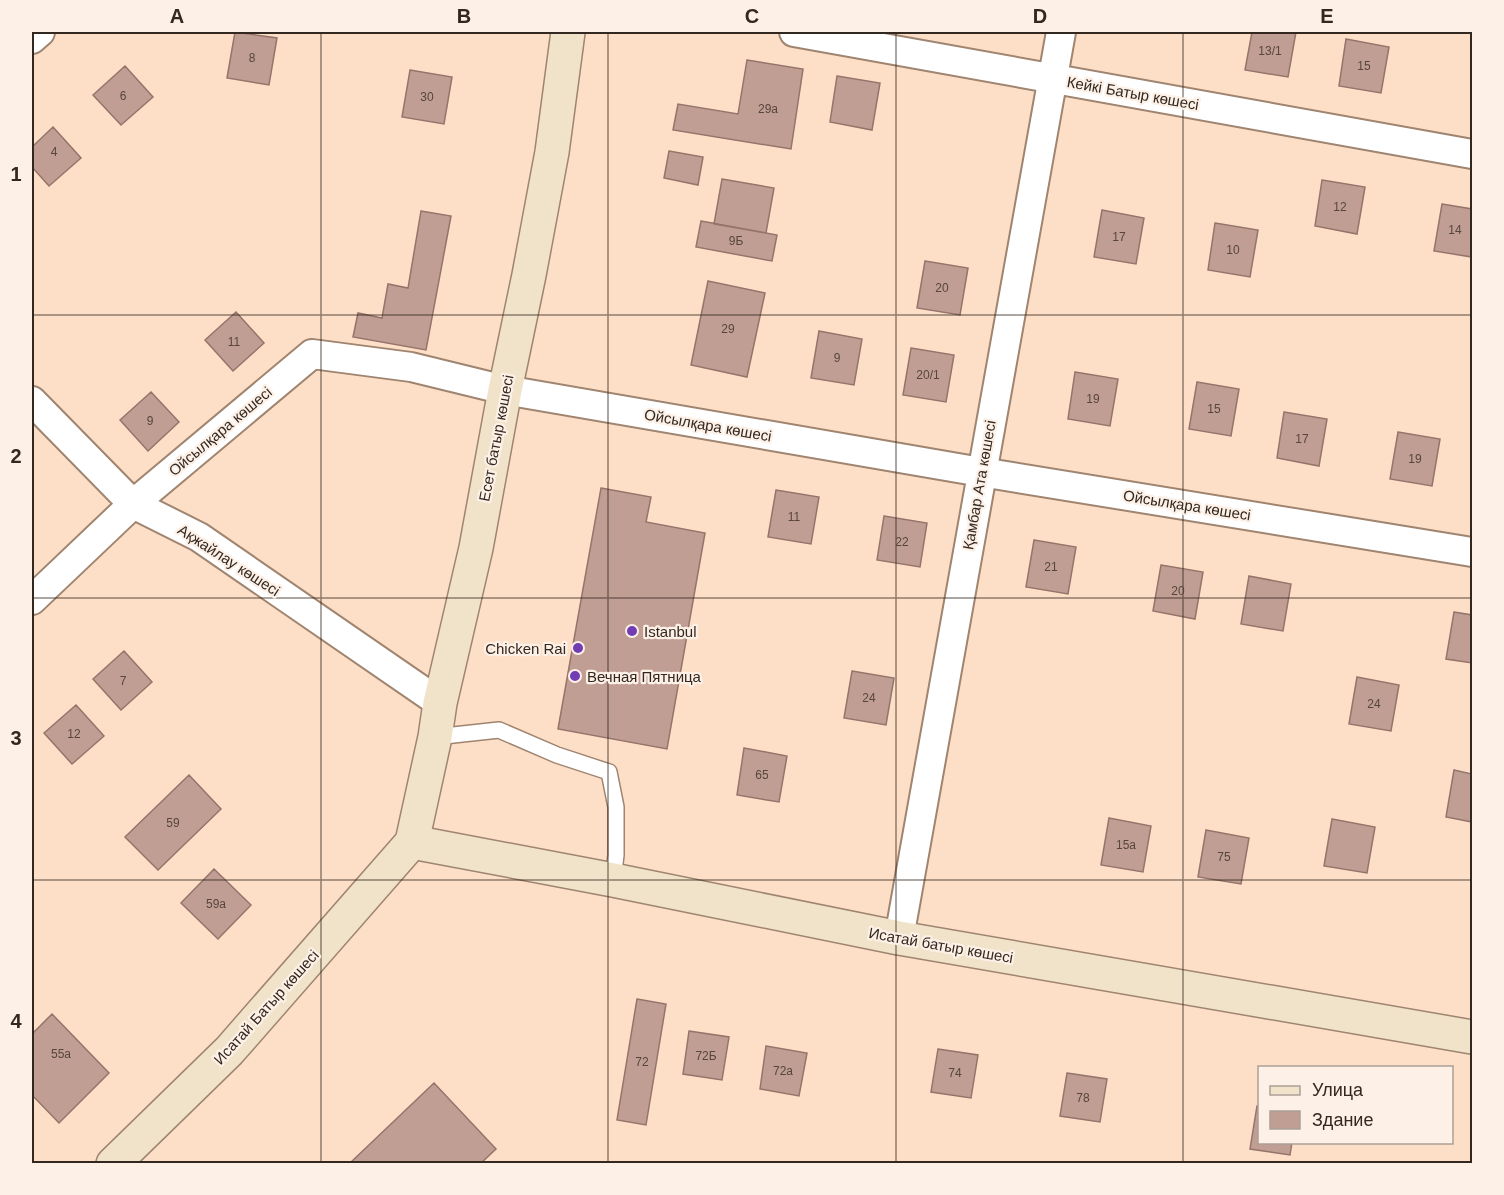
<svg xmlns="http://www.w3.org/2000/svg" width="1504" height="1195" font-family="Helvetica,sans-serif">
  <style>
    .building { fill: #c19e94; stroke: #95746a; stroke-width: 1.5 }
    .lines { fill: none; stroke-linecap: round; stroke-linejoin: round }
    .lane-casing { stroke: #9f846f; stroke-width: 18 }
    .street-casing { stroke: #9f846f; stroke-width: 32 }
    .secondary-casing { stroke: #9f846f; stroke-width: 36 }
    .lane { stroke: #fff; stroke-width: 15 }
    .street { stroke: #fff; stroke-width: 28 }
    .secondary { stroke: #f0e3c9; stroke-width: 33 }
    .grid { fill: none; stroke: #33281f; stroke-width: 1.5; stroke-opacity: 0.55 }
    .poi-dot { fill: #723cb3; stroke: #fcf0e7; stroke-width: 2 }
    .labels { text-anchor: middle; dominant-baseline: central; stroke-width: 4.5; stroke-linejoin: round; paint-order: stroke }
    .number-label { font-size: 12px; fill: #56463c }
    .street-label { font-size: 15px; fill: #33281f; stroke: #fcf0e7 }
    .poi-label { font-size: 15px; fill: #33281f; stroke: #fcf0e7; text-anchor: start }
    .neatline { fill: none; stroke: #33281f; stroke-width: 2 }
    .grid-label { font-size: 20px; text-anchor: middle; font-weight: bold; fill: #33281f }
  </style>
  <rect width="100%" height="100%" fill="#fddfc8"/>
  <path class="building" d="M235 32 277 38 269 85 227 78Z
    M1252 32H1296L1288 77 1245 70Z
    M1346 39 1389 47 1381 93 1339 86Z
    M747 60 803 69 791 149 673 130 678 104 738 114Z
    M125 66 153 97 121 125 93 95Z
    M410 70 452 77 444 124 402 117Z
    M837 76 880 83 872 130 830 122Z
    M53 127 81 158 49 186 32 167V147Z
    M669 151 703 157 698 185 664 178Z
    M722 179 774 188 766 233 714 224Z
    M1322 180 1365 187 1357 234 1315 226Z
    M1442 204 1472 209V257L1434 251Z
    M1102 210 1144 218 1136 264 1094 257Z
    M421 211 451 216 426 350 353 337 358 313 382 318 388 284 408 288Z
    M701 221 777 235 772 261 696 247Z
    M1215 223 1258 230 1250 277 1208 270Z
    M925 261 968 268 960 315 917 308Z
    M708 281 765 293 747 377 691 365Z
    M236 312 264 343 233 371 205 340Z
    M819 331 862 339 854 385 811 378Z
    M911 348 954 355 946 402 903 395Z
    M1075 372 1118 379 1110 426 1068 419Z
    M1197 382 1239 389 1231 436 1189 429Z
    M151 392 179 422 148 451 120 420Z
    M1284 412 1327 419 1319 466 1277 458Z
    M1398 432 1440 439 1432 486 1390 479Z
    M601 488 651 497 646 522 705 533 667 749 558 729Z
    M776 490 819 497 811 544 768 537Z
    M884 516 927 523 920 567 877 560Z
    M1034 540 1076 547 1068 594 1026 587Z
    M1161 565 1203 572 1195 619 1153 611Z
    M1249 576 1291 584 1283 631 1241 624Z
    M1454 612 1472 615V663L1446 659Z
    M124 651 152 682 121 710 93 679Z
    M852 671 894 678 886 725 844 718Z
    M1357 677 1399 685 1391 731 1349 724Z
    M76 705 104 736 72 764 44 733Z
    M744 748 787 756 779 802 737 795Z
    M1454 770 1472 774V822L1446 817Z
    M189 775 221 809 158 870 125 837Z
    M1109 818 1151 826 1143 872 1101 865Z
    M1332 819 1375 827 1367 873 1324 866Z
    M1206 830 1249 838 1241 884 1198 877Z
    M214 869 251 905 218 939 181 903Z
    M637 999 666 1004 646 1125 617 1120Z
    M52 1014 109 1073 59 1123 32 1095V1034Z
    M689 1031 729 1037 722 1080 683 1074Z
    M766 1046 807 1053 799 1096 760 1089Z
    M938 1049 978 1055 971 1098 931 1092Z
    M1067 1073 1107 1079 1100 1122 1060 1116Z
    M434 1083 496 1149 480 1164H349Z
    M1257 1106H1260V1142H1292L1290 1155 1250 1149Z"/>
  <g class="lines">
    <defs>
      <path id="lane" d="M435 737 499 730 557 755 609 772 616 807V855L613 880"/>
      <path id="street" d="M794 32 1472 154
        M32 39 40 32
        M32 401 133 504 199 537 440 703
        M32 600 133 504 312 354 411 367 505 390 981 472 1472 552
        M899 938 1061 32"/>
      <path id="secondary" d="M412 842 613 880 899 938 1472 1037
        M113 1164 229 1051 412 842 435 737 440 703 476 548 505 390 529 275 552 152 568 32"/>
    </defs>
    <use href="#lane" class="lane-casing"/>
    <use href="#street" class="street-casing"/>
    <use href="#secondary" class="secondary-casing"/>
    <use href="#lane" class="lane"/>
    <use href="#street" class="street"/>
    <use href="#secondary" class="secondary"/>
  </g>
  <path class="grid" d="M321 32V1164M608 32V1164M896 32V1164M1183 32V1164M32 315H1472M32 598H1472M32 880H1472"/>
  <g class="poi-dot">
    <circle cx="632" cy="631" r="6"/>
    <circle cx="578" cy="648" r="6"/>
    <circle cx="575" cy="676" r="6"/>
  </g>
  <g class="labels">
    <g class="number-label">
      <text x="1270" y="51">13/1</text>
      <text x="252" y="58">8</text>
      <text x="1364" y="66">15</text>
      <text x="123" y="96">6</text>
      <text x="427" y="97">30</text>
      <text x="768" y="109">29а</text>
      <text x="54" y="152">4</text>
      <text x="1340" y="207">12</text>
      <text x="1455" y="230">14</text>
      <text x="1119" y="237">17</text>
      <text x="736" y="241">9Б</text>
      <text x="1233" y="250">10</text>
      <text x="942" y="288">20</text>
      <text x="728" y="329">29</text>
      <text x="234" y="342">11</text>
      <text x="837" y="358">9</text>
      <text x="928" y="375">20/1</text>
      <text x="1093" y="399">19</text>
      <text x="1214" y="409">15</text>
      <text x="150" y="421">9</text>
      <text x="1302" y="439">17</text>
      <text x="1415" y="459">19</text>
      <text x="794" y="517">11</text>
      <text x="902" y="542">22</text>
      <text x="1051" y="567">21</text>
      <text x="1178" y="591">20</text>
      <text x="123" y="681">7</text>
      <text x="869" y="698">24</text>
      <text x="1374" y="704">24</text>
      <text x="74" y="734">12</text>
      <text x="762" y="775">65</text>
      <text x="173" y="823">59</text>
      <text x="1126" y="845">15а</text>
      <text x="1224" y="857">75</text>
      <text x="216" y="904">59а</text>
      <text x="61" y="1054">55а</text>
      <text x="706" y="1056">72Б</text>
      <text x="642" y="1062">72</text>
      <text x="783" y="1071">72а</text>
      <text x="955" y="1073">74</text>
      <text x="1083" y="1098">78</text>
    </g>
    <g class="street-label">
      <text transform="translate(1133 93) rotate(10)">Кейкі Батыр көшесі</text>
      <text transform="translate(708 425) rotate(10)">Ойсылқара көшесі</text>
      <text transform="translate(220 431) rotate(-40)">Ойсылқара көшесі</text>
      <text transform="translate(496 438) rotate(-79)">Есет батыр көшесі</text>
      <text transform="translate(979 485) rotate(-80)">Қамбар Ата көшесі</text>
      <text transform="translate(1187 505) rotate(9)">Ойсылқара көшесі</text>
      <text transform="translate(229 560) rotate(33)">Ақжайлау көшесі</text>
      <text transform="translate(941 945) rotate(10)">Исатай батыр көшесі</text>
      <text transform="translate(266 1007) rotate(-48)">Исатай Батыр көшесі</text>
    </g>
    <g class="poi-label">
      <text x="644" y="631">Istanbul</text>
      <text x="566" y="648" text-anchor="end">Chicken Rai</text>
      <text x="587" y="676">Вечная Пятница</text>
    </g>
  </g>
  <rect width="1504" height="1195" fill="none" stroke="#fcf0e7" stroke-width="66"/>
  <rect x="1258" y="1066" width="195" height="78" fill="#fcf0e7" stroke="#aca097" stroke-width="1.5"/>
  <rect x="1270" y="1086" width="30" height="9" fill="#f0e3c9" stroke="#aca097" stroke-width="1.5"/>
  <text x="1312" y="1096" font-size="18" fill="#33281f">Улица</text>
  <rect x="1270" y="1111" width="30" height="18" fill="#c19e94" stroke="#aca097" stroke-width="1.5"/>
  <text x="1312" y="1126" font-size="18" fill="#33281f">Здание</text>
  <rect x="33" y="33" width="1438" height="1129" class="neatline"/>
  <g class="grid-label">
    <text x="177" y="23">A</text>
    <text x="464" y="23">B</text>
    <text x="752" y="23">C</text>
    <text x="1040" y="23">D</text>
    <text x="1327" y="23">E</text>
    <text x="16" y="181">1</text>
    <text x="16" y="463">2</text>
    <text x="16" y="745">3</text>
    <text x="16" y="1028">4</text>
  </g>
</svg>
